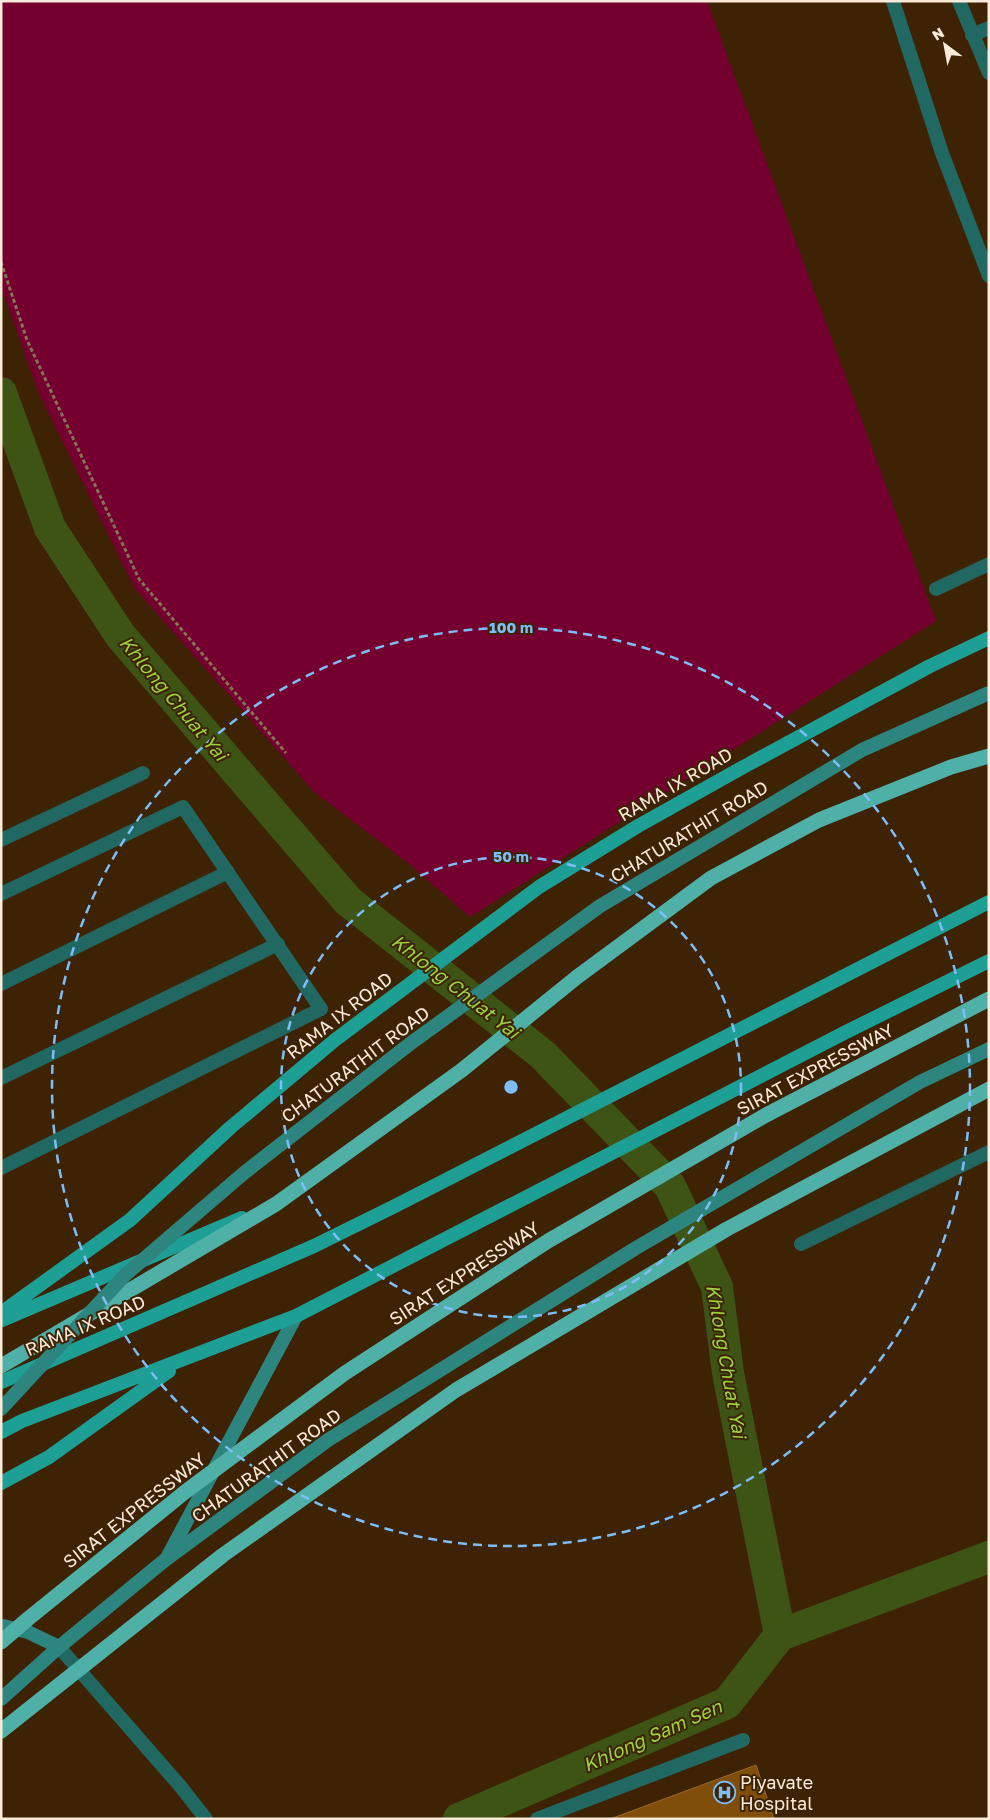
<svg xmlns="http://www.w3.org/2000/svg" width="990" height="1820" font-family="'Golos Text',sans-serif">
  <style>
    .green { fill: #73002e }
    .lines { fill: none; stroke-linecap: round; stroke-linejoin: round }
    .canal { stroke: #3d5415; stroke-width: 32 }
    .building { fill: #7f4e0b; stroke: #9b682d }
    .path { stroke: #887257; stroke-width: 3; stroke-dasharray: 4 2.5; stroke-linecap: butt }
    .service { stroke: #216762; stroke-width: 14 }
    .minor { stroke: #216762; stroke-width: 14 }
    .secondary { stroke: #2c867f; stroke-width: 14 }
    .primary { stroke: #1e9f96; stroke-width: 14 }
    .motorway { stroke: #4fb0a8; stroke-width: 15 }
    .secondary-bridge { stroke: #2c867f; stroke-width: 14 }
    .motorway-bridge { stroke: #4fb0a8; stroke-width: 15 }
    .ring { fill: none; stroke: #7dbef9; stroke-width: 2.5; stroke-dasharray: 9 6 }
    .labels { text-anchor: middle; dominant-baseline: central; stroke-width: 4; stroke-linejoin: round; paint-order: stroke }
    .street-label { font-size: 18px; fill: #fdebda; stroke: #3d2303 }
    .poi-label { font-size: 18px; fill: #fdebda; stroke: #3d2303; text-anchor: start }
    .water-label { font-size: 19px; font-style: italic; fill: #9dd33b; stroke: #3d2303 }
    .centre { fill: #7dbef9; stroke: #3d2303; stroke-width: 2.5 }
    .ring-label { font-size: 15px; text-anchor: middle; font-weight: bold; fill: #7dbef9; stroke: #3d2303; stroke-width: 4; stroke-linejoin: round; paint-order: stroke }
  </style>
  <rect width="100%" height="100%" fill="#3d2303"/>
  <path class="green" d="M1 1H707L936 621 470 917 409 864 314 792 135 589 38 392 1 287Z"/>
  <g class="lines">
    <path class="canal" d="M1 393 50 528 120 635 348 901 543 1055 670 1186 717 1287 728 1373 780 1635
      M459 1819 727 1703 780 1635 989 1557"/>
  </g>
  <path class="building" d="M756 1765 774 1819H610Z"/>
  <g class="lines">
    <path class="path" d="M1 262 27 340 139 579 286 753"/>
    <path class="service" d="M893 1 942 153 989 276
      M959 1 989 73
      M972 35 989 28
      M936 589 989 564
      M1 840 143 773
      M1 894 183 807 321 1009 1 1168
      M1 984 228 872
      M1 1078 278 944
      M801 1244 989 1152
      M537 1819 743 1740"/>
    <path class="minor" d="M59 1647 181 1787 206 1819"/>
    <path class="secondary" d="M168 1556 296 1316
      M1 1627 3 1626 28 1632 59 1647
      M1 1699 59 1647 165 1560 328 1440 636 1248 920 1082 989 1049"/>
    <path class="primary" d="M1 1313 130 1220 231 1127 335 1040 539 887 638 826 747 765 930 666 989 638
      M2 1320 242 1218
      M1 1382 314 1246 395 1206 989 902
      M1 1432 22 1421 296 1316 846 1032 989 961
      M1 1483 49 1457 169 1371"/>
    <path class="motorway" d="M1 1366 276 1204 462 1070 577 977 711 878 819 820 951 767 989 756"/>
    <path class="secondary-bridge" d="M1 1409 125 1275 244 1173 411 1043 600 906 862 750 989 693"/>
    <path class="motorway-bridge" d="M1 1642 29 1618 185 1492 345 1373 548 1241 766 1115 989 999
      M1 1731 223 1555 456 1390 727 1229 989 1089"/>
  </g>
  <g class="ring">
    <circle cx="511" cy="1087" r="230"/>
    <circle cx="511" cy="1087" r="459"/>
  </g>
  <defs>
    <symbol id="hospital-ring" viewBox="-11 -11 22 22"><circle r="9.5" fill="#3d2303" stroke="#7dbef9" stroke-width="1.5"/><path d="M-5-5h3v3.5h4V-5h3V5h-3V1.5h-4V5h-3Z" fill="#7dbef9"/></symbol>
  </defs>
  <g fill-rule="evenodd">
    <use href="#hospital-ring" x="712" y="1780" width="25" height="25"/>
  </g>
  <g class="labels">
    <g class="street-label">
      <text transform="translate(675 784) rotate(-30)">RAMA IX ROAD</text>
      <text transform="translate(689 831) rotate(-31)">CHATURATHIT ROAD</text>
      <text transform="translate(339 1015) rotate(-38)">RAMA IX ROAD</text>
      <text transform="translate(355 1064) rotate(-37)">CHATURATHIT ROAD</text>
      <text transform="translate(815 1069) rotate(-28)">SIRAT EXPRESSWAY</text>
      <text transform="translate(464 1273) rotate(-33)">SIRAT EXPRESSWAY</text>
      <text transform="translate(85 1325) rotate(-23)">RAMA IX ROAD</text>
      <text transform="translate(266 1465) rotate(-36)">CHATURATHIT ROAD</text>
      <text transform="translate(134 1510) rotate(-38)">SIRAT EXPRESSWAY</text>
    </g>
    <g class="poi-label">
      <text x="740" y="1782">Piyavate<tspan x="740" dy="21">Hospital</tspan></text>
    </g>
    <g class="water-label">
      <text transform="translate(174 698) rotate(50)">Khlong Chuat Yai</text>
      <text transform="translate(456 986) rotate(38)">Khlong Chuat Yai</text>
      <text transform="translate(727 1361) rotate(80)">Khlong Chuat Yai</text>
      <text transform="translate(652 1735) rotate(-24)">Khlong Sam Sen</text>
    </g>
  </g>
  <circle cx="511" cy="1087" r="8" class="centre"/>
  <g class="ring-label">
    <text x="511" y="633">100 m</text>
    <text x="511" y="862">50 m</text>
  </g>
  <rect width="990" height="1820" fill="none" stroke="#fdebda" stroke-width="5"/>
  <g transform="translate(945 45) rotate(328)" stroke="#3d2303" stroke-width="4" paint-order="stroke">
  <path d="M0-4L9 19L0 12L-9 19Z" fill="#fdebda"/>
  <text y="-8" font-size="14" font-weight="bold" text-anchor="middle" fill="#fdebda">N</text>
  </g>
</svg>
